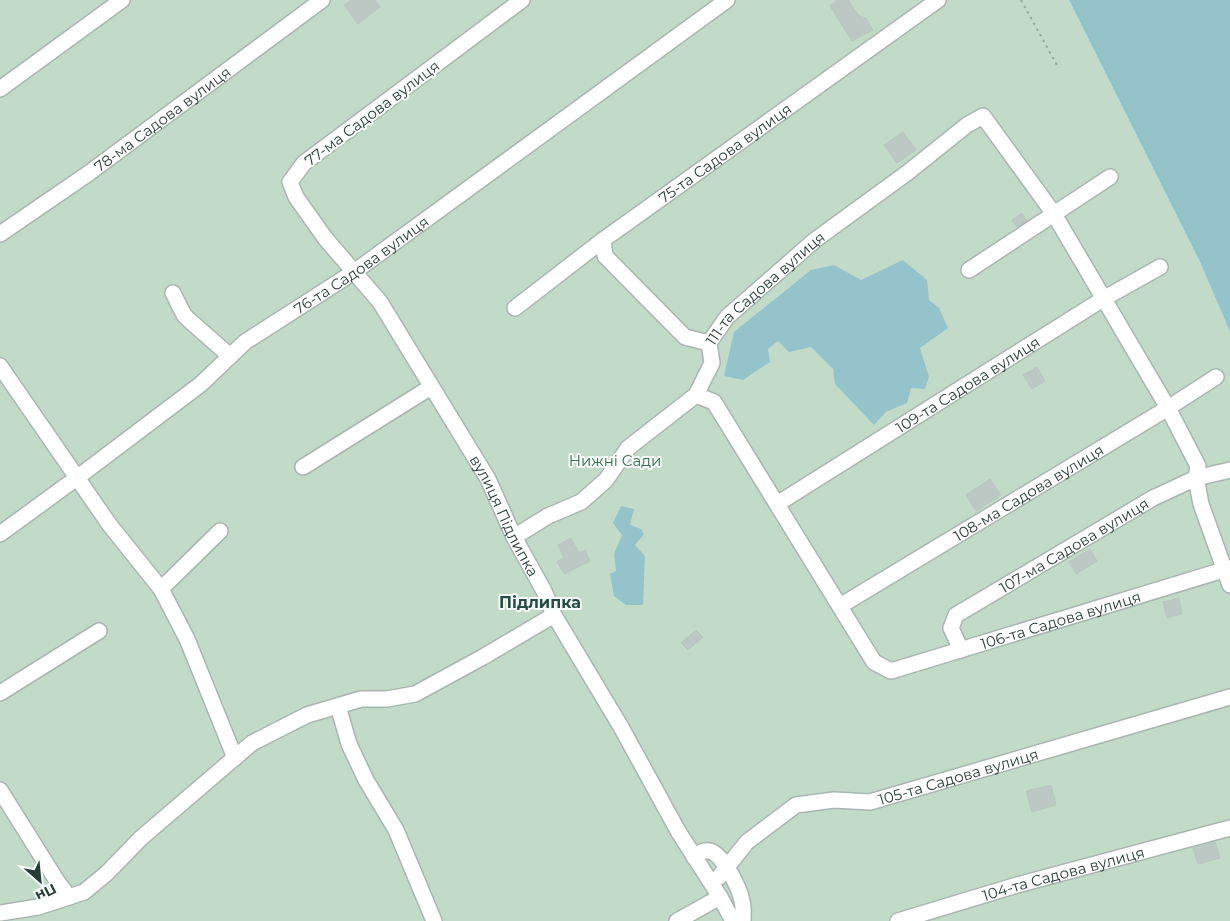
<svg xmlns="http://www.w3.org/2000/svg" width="1230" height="921" font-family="Montserrat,sans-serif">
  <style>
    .green { fill: #c2dbc8 }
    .water { fill: #95c3cb }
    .building { fill: #bbc8c3; stroke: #b9c6c1 }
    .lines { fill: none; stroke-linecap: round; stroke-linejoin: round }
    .minor-casing { stroke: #a9b5b1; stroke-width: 18 }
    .path { stroke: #8aada2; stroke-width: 2; stroke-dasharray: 2.5 4; stroke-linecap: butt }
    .minor { stroke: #fff; stroke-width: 15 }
    .labels { text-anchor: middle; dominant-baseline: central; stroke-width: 4; stroke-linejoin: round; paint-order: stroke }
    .street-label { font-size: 15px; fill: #273d37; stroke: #f6faf8 }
    .park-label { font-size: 15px; fill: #35704c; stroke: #f6faf8 }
    .neighbourhood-label { font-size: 16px; font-weight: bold; fill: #254d43; stroke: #f6faf8 }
  </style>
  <rect width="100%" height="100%" fill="#e6edea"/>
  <path class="green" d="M0 0H1069L1200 262 1230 332V921H0Z"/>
  <path class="water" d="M1069 0H1230V332L1200 262Z
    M903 260 927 280 929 300 939 308 948 328 920 348 929 377 925 389 911 388 907 403 886 412 874 425 835 384 833 369 811 347 789 352 778 341 768 349 770 362 743 380 724 376 734 332 811 270 834 265 861 280Z
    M621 506 634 509 630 525 641 529 644 534 635 545 645 556 643 605H626L614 596 610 574 616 571 614 554 622 535 613 523Z"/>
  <path class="building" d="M351 0H375L380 7 358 24 344 5Z
    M837 0H848L859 16 866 18 873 30 852 41 830 6Z
    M903 132 916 150 897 163 884 145Z
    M1022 213 1027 221 1017 227 1012 220Z
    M1037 367 1045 381 1032 389 1023 375Z
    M990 479 1001 495 976 511 966 495Z
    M571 538 579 553 585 550 590 561 564 574 557 562 564 558 558 545Z
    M1090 549 1097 561 1076 574 1069 562Z
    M1179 598 1182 614 1167 618 1163 602Z
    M696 630 703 637 688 650 681 643Z
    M1051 785 1056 805 1032 812 1026 791Z
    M1215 842 1220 858 1198 864 1193 848Z"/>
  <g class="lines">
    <defs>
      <g id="minor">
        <path id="s1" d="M522 0 304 163 290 182 296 197 325 238 380 302 488 479 514 537 544 591 554 615 621 727 678 831 720 897 733 921"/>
        <path d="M0 89 122 0"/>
        <path id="s2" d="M0 234 89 173 322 0"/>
        <path d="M603 240 605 256 685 337 709 343"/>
        <path d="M969 270 1110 177"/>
        <path d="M173 293 184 315 189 320 230 356"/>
        <path id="s3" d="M515 308 603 240 938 0"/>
        <path d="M0 366 109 524 161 589 187 639 235 758"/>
        <path id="s4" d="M696 395 714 402 874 662 891 671 1230 568"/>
        <path d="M303 467 431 387"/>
        <path id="s5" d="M777 504 1103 299 1160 267"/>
        <path id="s6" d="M0 534 78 477 201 384 245 342 354 272 727 0"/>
        <path id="s7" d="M514 537 548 516 581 502 606 480 628 448 696 395 712 363 709 343 727 317 815 240 907 173 967 125 983 116 1054 214 1168 408 1198 466 1196 478 1201 504 1230 585"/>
        <path d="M161 589 220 531"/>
        <path id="s8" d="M840 606 1168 408 1216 377"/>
        <path id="s9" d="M961 650 951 628 956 615 1153 498 1196 478 1230 470"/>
        <path d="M0 693 99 631"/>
        <path d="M338 706 349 744 366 780 396 830 434 921"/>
        <path d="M0 790 57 881 69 897"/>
        <path d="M694 857C698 854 703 850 709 851 722 852 740 889 742 901 744 908 743 915 743 921"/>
        <path id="s10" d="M711 882 719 877 747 842 796 805 834 800 870 802 1230 697"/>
        <path d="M0 913 38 907 84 892 107 873 141 838 252 743 307 715 361 699H387L415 694 483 657 554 615"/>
        <path d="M677 921 720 897"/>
        <path id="s11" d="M898 921 1017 885 1230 828"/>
      </g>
    </defs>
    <use href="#minor" class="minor-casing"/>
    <path class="path" d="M1021 0 1058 67"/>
    <use href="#minor" class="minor"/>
  </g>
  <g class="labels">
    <g class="street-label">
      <text transform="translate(372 113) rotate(-37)">77-ма Садова вулиця</text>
      <text stroke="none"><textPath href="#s2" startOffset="199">78-ма Садова вулиця</textPath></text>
      <text stroke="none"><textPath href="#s3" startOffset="261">75-та Садова вулиця</textPath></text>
      <text stroke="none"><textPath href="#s6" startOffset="451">76-та Садова вулиця</textPath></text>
      <text stroke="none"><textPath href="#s7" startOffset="369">111-та Садова вулиця</textPath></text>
      <text stroke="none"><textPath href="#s5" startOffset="225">109-та Садова вулиця</textPath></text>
      <text stroke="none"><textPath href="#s8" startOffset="220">108-ма Садова вулиця</textPath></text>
      <text stroke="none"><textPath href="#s1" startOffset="694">вулиця Підлипка</textPath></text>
      <text stroke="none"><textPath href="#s9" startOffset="175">107-ма Садова вулиця</textPath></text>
      <text stroke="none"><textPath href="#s4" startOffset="521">106-та Садова вулиця</textPath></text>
      <text stroke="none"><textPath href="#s10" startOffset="282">105-та Садова вулиця</textPath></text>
      <text stroke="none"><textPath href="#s11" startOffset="172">104-та Садова вулиця</textPath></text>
    </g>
    <g class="park-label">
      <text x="615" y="460">Нижні Сади</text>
    </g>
    <g class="neighbourhood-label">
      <text x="540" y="602">Підлипка</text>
    </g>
  </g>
  <g transform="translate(40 881) rotate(153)" stroke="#f6faf8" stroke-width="4" paint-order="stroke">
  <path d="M0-4L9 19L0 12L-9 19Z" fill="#273d37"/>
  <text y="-8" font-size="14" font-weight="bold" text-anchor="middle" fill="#273d37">Пн</text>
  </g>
</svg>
